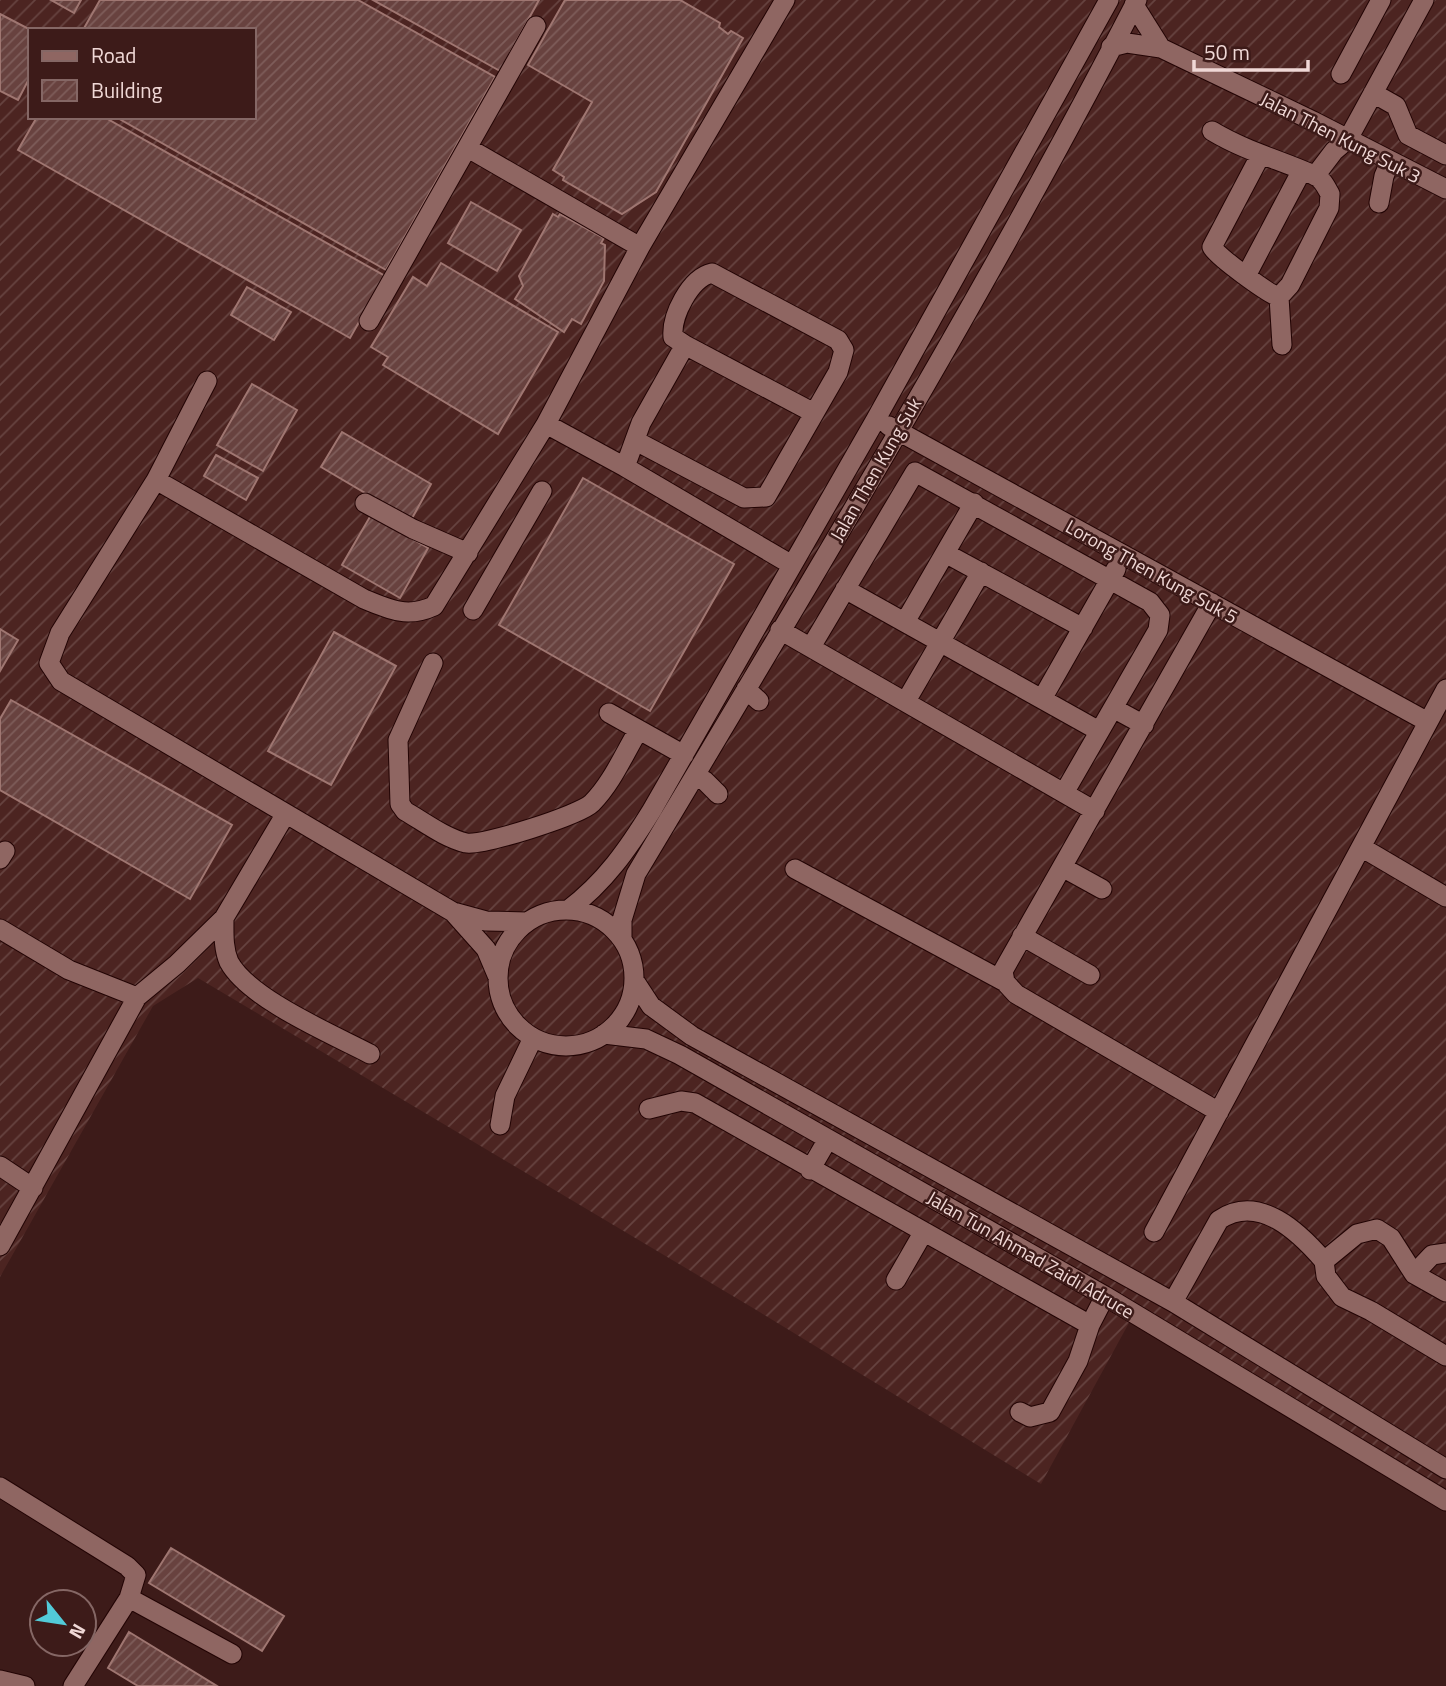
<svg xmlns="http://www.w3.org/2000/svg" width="1446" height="1686" font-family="'Titillium Web',sans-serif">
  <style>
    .industrial { fill: url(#industrial-furrows); fill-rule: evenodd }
    .building { fill: url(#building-hatch); stroke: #9f7671; stroke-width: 2 }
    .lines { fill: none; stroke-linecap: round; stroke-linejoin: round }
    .minor-casing { stroke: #220404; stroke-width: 21 }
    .minor { stroke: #8f6662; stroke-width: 19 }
    .labels { text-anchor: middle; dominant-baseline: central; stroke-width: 5; stroke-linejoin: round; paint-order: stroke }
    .street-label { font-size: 19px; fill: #f0d8d6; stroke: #3d1b19 }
  </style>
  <defs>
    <pattern id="industrial-furrows" width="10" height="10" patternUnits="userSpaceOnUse" patternTransform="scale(1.75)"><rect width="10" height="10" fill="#4c2421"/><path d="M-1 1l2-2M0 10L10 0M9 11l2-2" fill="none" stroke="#664340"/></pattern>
    <pattern id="building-hatch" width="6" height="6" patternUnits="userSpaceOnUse" patternTransform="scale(1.75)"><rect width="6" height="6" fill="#68423f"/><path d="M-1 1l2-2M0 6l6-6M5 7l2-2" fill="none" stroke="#7e5d5a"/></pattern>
  </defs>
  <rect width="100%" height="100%" fill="#3d1b19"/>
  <path class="industrial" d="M0 0H1446V1501L1136 1310 1041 1484 753 1308 198 978 153 1006 0 1277ZM30 30H254V117H30Z"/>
  <path class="building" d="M51 0H81L74 13Z
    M100 0H358L495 77 386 270 116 117H254V30H83Z
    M373 0H539L500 71Z
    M565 0H680L720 23 719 27 728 34 731 31 743 38 656 192 622 214 563 180 564 177 553 170 592 102 528 65Z
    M0 14 31 30 30 77 18 100 0 91Z
    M37 117H104L385 276 350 338 18 150Z
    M471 202 521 230 497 271 448 243Z
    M553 214 558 217 560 214 604 238 601 243 605 245 604 281 581 324 572 319 564 332 515 299 523 286 519 276Z
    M441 263 558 332 498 434 383 365 388 357 371 347 413 277 427 286Z
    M247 287 291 312 274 340 231 315Z
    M252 384 297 410 263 471 217 445Z
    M342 432 431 484 411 520 321 467Z
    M216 455 258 478 246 500 204 476Z
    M583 478 734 564 650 711 499 625Z
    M371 515 428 548 400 598 342 565Z
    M0 629 18 640 0 671Z
    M334 632 396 666 331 785 268 751Z
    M11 700 232 825 190 899 0 790V719Z
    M171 1548 284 1616 262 1651 149 1583Z
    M129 1632 217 1686H138L108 1668Z"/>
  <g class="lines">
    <defs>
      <path id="minor" d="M1134 5 1161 48
        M1111 47 1127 43 1161 48 1313 121 1446 189
        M1341 74 1381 0
        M1373 93 1396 106 1408 135 1446 155
        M1212 131C1247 152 1281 160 1316 176 1323 180 1326 187 1330 194L1329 208 1290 285 1279 297C1270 295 1215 255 1212 247L1260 156
        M468 148 640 247
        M1315 176 1334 151 1348 139 1424 0
        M1379 203 1384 176 1390 162
        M1247 274 1301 172
        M1279 297 1282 345
        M369 321 536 26
        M207 381 156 480 60 633 49 663 61 681 453 912 486 921 527 922
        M546 424 625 467 792 565
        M889 426 1428 722
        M636 441 744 498 766 497 838 372 844 350 838 340 712 273C690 278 671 316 673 337L685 345
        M625 467 641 423 685 345 814 413
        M156 480 364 599C390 610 408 618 434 606L546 424 640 247 785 0
        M365 503 413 529 468 553
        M945 553 1083 628
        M845 589 1099 731
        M1212 603 1003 971 1005 982 1016 994 1219 1112
        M473 610 542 491
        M905 622 974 503
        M780 630 1095 811
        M811 647 915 472 1150 602 1160 615 1158 630 1064 793
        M433 663 398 740 400 804 405 811C424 822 445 838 466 843 483 846 580 815 592 803 612 783 624 754 638 731
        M746 689 759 701
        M1042 699 1116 569
        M906 701 981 572
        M1113 708 1144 725
        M609 713 684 755
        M695 776 705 781 718 794
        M1361 847 1446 897
        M0 859 5 851
        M1062 867 1102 889
        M795 869 1005 982
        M568 910C605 882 628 849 652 810L876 419 1109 0
        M498 978a68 68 0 1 1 136 0a68 68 0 1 1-136 0Z
        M453 912 486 949 497 975
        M224 918C224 933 223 948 229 962 249 999 332 1034 370 1054
        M0 929 69 970 137 997
        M1022 936 1090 975
        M622 939V920L636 874C808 586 983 298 1137 0
        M634 980 651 1006 692 1036 1173 1302 1446 1469
        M604 1034 646 1039 680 1055 1105 1296 1446 1501
        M649 1109 681 1101 695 1103 1090 1325
        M500 1125 505 1096 533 1038
        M0 1166 33 1188
        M810 1170 828 1139
        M1154 1232 1446 689
        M0 1246 137 997 177 964 224 918 285 815
        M1446 1253 1432 1255 1414 1274 1446 1292
        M1324 1261 1357 1234 1377 1229 1391 1238 1414 1274
        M896 1280 923 1233
        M1173 1302 1219 1220C1259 1193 1299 1232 1324 1261L1326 1276 1342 1297 1371 1311 1446 1356
        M1020 1412 1030 1417 1050 1412 1078 1361 1090 1325 1105 1296
        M0 1487 127 1566 136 1575 129 1598 73 1686
        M129 1598 232 1654
        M0 1680 25 1686"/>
    </defs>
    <use href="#minor" class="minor-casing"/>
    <use href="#minor" class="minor"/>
  </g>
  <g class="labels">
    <g class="street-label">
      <text transform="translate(1341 137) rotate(27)">Jalan Then Kung Suk 3</text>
      <text transform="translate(875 469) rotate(-60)">Jalan Then Kung Suk</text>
      <text transform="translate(1152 571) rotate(29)">Lorong Then Kung Suk 5</text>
      <text transform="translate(1031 1254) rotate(30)">Jalan Tun Ahmad Zaidi Adruce</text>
    </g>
  </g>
  <rect x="28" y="28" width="228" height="91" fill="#3d1b19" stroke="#856765" stroke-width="2"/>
  <rect x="42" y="51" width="35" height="10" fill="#8f6662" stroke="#856765" stroke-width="2"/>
  <text x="91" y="63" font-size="21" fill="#f0d8d6">Road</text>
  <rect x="42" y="80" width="35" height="21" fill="url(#building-hatch)" stroke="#856765" stroke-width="2"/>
  <text x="91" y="98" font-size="21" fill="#f0d8d6">Building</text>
  <g transform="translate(63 1623) rotate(120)"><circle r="33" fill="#3d1b19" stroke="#856765" stroke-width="2"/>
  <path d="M0-5L12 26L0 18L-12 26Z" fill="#52cbd8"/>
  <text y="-10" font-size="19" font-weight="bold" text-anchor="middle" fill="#f0d8d6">N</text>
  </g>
  <path d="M1194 60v10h114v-10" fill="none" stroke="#f0d8d6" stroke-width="3.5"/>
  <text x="1204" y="60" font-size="21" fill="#f0d8d6" stroke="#3d1b19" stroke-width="5" paint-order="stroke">50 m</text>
</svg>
